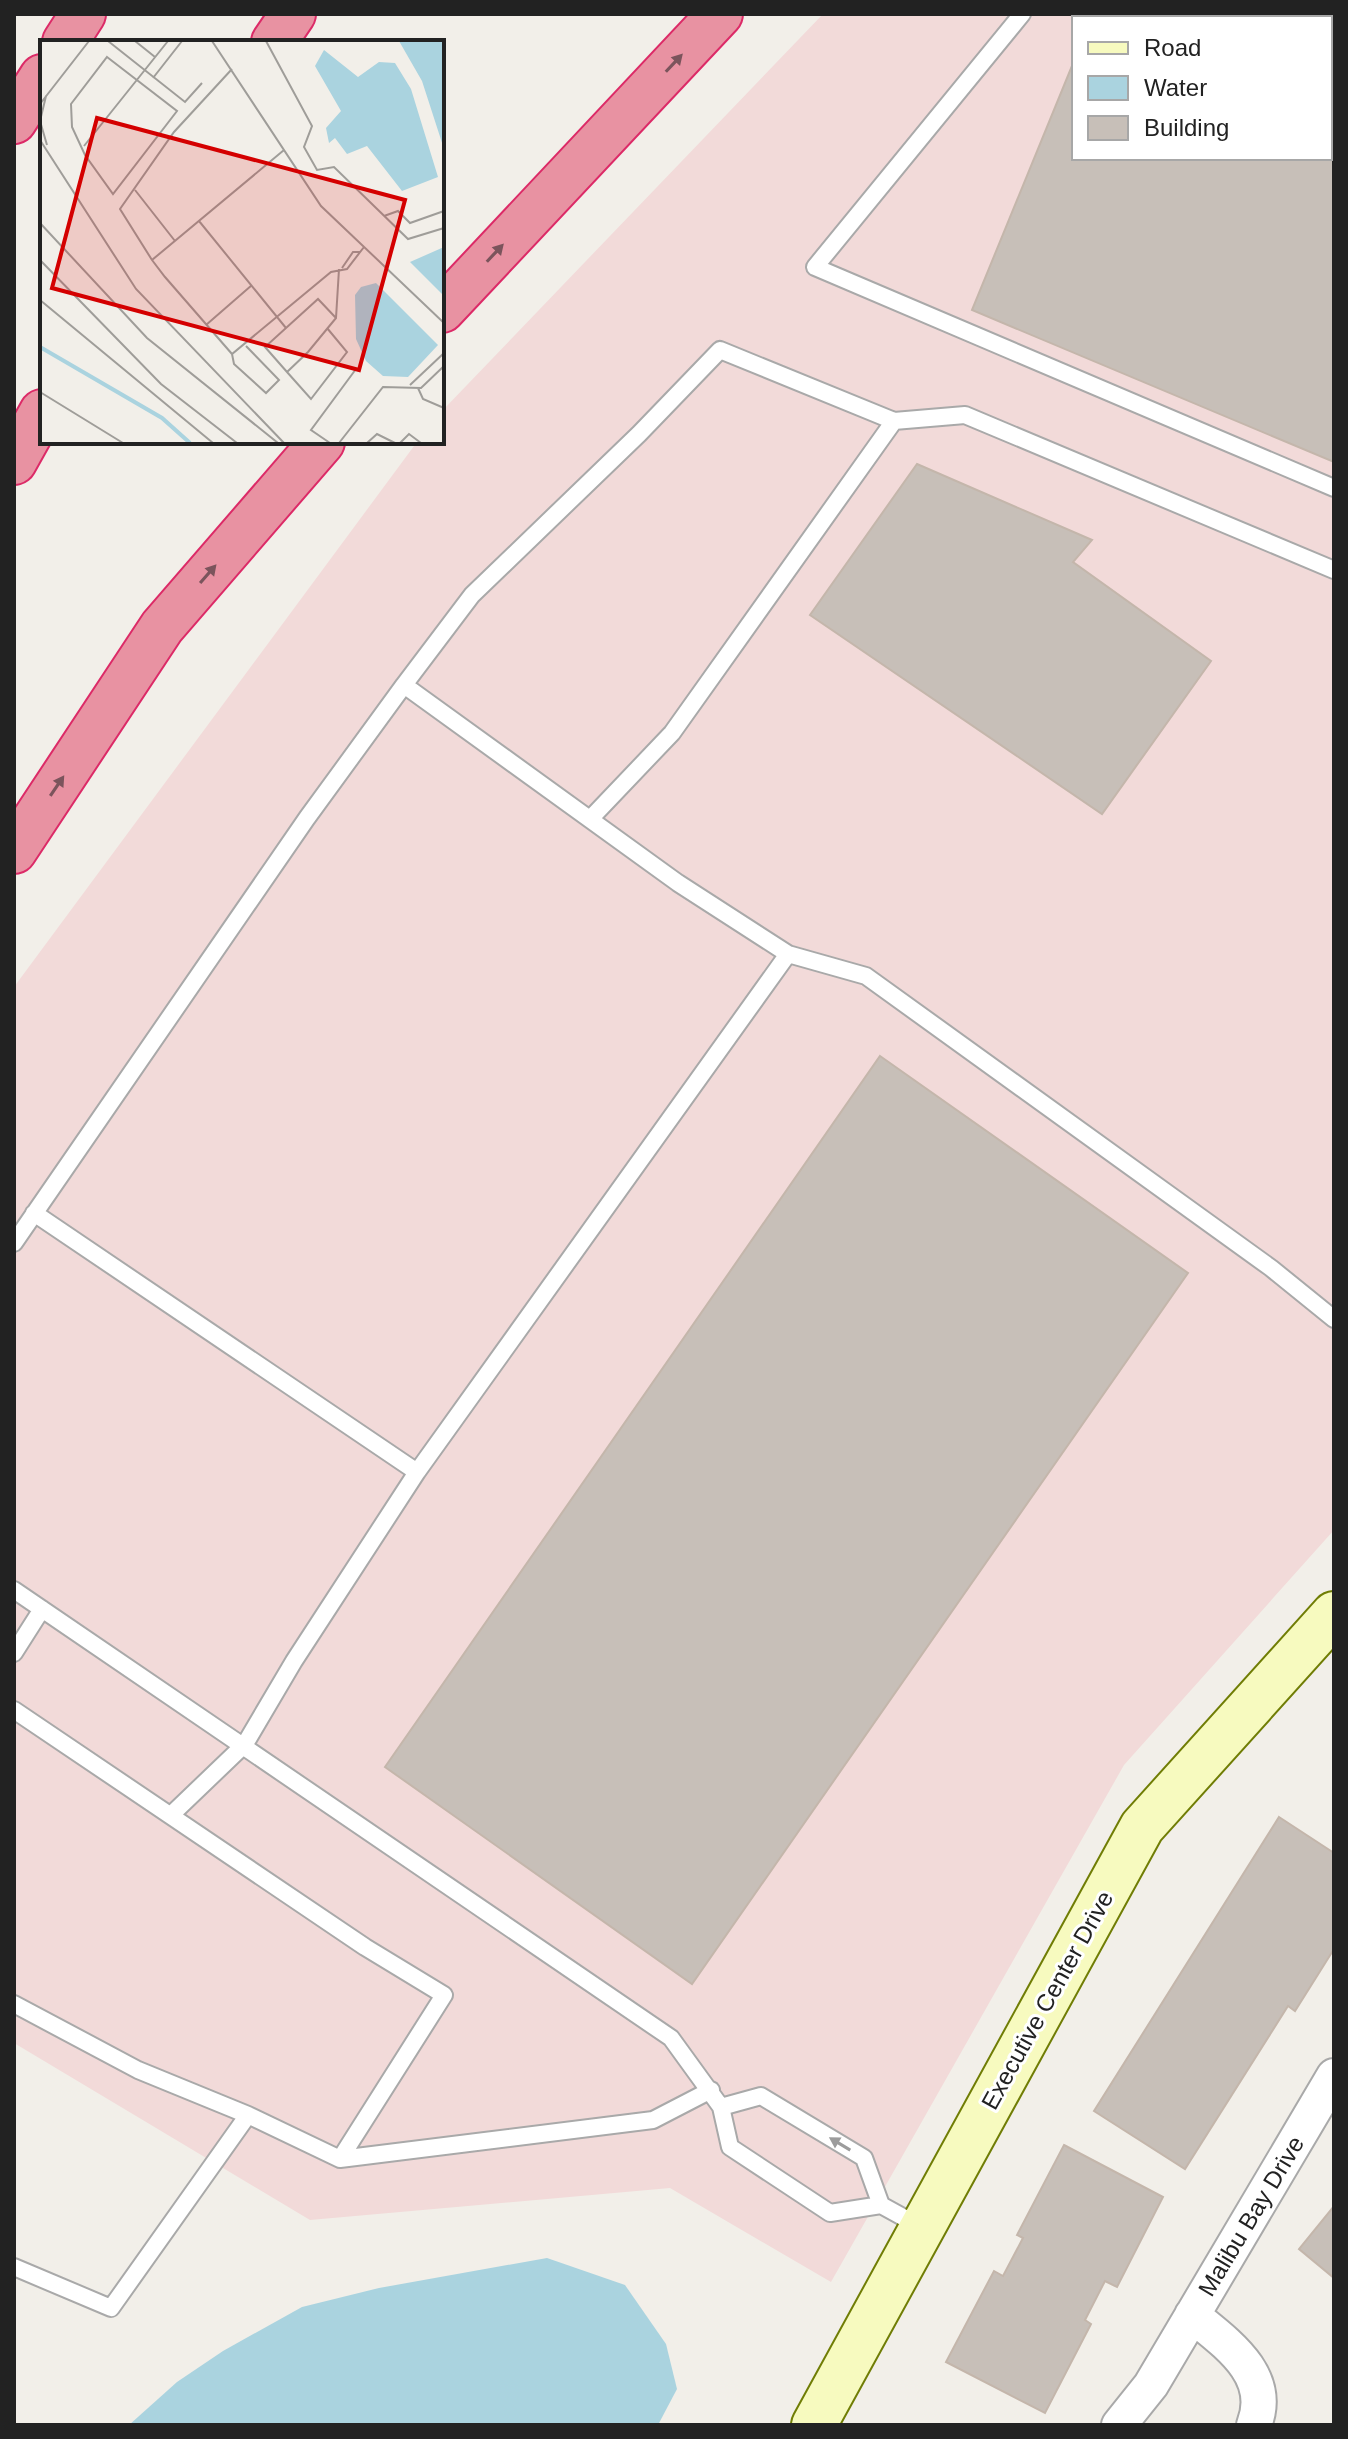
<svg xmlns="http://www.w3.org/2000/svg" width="1348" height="2439" font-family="Arial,sans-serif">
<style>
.commercial{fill:#f2dad9;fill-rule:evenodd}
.water{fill:#aad3df}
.building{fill:#c7bfb8;stroke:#c4b6ab;stroke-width:2}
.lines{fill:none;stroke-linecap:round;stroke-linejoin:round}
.lane-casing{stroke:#a9a9a9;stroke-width:20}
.street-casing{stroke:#a9a9a9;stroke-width:38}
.secondary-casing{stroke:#707d05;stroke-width:48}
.highway-casing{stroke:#dc2a67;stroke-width:48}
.lane{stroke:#fff;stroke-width:16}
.street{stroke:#fff;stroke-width:34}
.secondary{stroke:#f7fabf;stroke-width:44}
.highway{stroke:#e892a2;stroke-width:44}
.oneway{fill:#7b545c}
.oneway2{fill:#9c9c9c}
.labels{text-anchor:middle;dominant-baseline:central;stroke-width:6;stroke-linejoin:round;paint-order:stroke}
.street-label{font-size:24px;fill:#222;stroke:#fff}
.inset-river{fill:none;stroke:#aad3df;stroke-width:4}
.inset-road{fill:none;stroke:#9f9d99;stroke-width:2}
.view{fill:#d40000;fill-opacity:0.15;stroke:#d40000;stroke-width:4}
.inset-edge{fill:none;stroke:#222;stroke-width:4}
</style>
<rect width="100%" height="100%" fill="#f2efe9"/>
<path class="commercial" d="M823,14H1334V1530L1124,1765L831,2282L670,2188L310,2220L14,2043V987L417,442H442V411ZM1074,18H1330V158H1074Z"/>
<path class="water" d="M547,2258L625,2285L666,2344L677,2389L658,2425H129L177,2382L223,2351L302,2307L379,2288Z"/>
<path class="building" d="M1074,61V158H1330V105L1334,107V462L972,310Z
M917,464L1092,540L1073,562L1211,661L1102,814L810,615Z
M880,1056L1188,1273L692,1984L385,1767Z
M1279,1817L1334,1853V1949L1295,2011L1288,2006L1185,2169L1094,2111Z
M1064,2145L1163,2197L1117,2287L1105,2281L1085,2320L1091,2324L1045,2413L946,2362L994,2271L1003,2276L1023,2238L1017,2235Z
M1334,2206V2278L1299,2249Z"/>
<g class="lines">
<g class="lane-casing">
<path id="lane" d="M1022,14L815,267L1334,488
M1244,14L1254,18
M1330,51L1334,53
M404,685L472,595L639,434L720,350L894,421L965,415L1334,570
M591,818L672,733L894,421
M34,1213L417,1472
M14,1243L307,818L404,685L678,883L788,954L866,976L1271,1268L1334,1319
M14,1590L671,2038L721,2107L730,2147L830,2213L881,2205L921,2227
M14,1653L42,1609
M14,1710L365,1947L444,1995L340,2159
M172,1814L245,1744L294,1661L417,1472L788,954
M14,2004L138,2070L248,2115L340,2159L653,2120L711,2090
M721,2107L761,2096L864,2158L881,2205
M14,2267L111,2308L248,2115"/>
</g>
<g class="street-casing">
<path id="street" d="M1192,2315C1226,2343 1274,2375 1254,2425
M1119,2425L1151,2385L1334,2076"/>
</g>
<g class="secondary-casing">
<path id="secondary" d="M814,2425L1142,1827L1334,1614"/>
</g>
<g class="highway-casing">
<path id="highway" d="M65,42L83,14
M274,42L293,14
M14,121L42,77
M442,310L720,14
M14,462L42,412
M14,851L162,627L322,442"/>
</g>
<use href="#lane" class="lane"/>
<use href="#street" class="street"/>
<use href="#secondary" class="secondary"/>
<use href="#highway" class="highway"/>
</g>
<defs><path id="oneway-solid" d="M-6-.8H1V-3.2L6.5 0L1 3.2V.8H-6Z" transform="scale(2)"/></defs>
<g class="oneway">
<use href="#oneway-solid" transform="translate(674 63) rotate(-47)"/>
<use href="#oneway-solid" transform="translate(495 253) rotate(-47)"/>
<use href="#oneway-solid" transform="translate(208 574) rotate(-49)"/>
<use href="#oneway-solid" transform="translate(57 786) rotate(-56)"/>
</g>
<use class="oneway2" href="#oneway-solid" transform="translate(840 2144) rotate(-149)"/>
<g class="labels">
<g class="street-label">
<text transform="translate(1047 2000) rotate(-61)">Executive Center Drive</text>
<text transform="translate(1251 2216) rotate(-59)">Malibu Bay Drive</text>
</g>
</g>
<g transform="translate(40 40)">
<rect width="404" height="404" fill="#f2efe9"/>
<path d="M359,1H404V109L382,41ZM284,10L318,37L339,22L355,23L371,49L398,137L362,151L327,106L307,114L295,98L289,103L286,88L301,71L275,26ZM404,207V256L370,222ZM336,243L398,305L368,337L343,336L326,321L316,299L315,255L321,247Z" fill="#aad3df"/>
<path class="inset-river" d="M0,307L122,378L150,403"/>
<path class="inset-road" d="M68,1L145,62L162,43M95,1L115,17M172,1L281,166L404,283M226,1L272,86L264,107L277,130L294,127L368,199L404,188M67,17L137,71L73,154L45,115L32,87L31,64ZM113,38L142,1M6,56L0,81L7,105M0,64L49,1M0,100L96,249L244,403M44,106L128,1M244,110L112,220L125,237L192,314L291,232L307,229L324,207M95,150L135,201M344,176L358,171L370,183L404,171M159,181L246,288M0,183L107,298L238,403M0,220L121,344L197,403M112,220L80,169L134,92L192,29M302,228L313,212H320M0,260L173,403M296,278L278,259L225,307L247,332L268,312L296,278L299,229M166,285L212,245M192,314L194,324L226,353L239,340L206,306M247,332L271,359L307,312L287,288M370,345L404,313M378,348L383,359L404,368M0,352L83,403M290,403L271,390L316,329M299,403L343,347L381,348L404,326M327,403L337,394L355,403M360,403L369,394L381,403"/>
<path class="view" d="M57,78L365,160L319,330L12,248Z"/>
<rect width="404" height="404" class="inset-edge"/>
</g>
<rect width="1348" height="2439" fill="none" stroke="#222222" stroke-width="32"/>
<rect x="1072" y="16" width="260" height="144" fill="#ffffff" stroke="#a7a7a7" stroke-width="2"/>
<rect x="1088" y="42" width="40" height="12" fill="#f7fabf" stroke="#a7a7a7" stroke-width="2"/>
<text x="1144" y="56" font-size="24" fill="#222222">Road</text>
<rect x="1088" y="76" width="40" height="24" fill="#aad3df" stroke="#a7a7a7" stroke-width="2"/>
<text x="1144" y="96" font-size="24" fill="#222222">Water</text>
<rect x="1088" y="116" width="40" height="24" fill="#c7bfb8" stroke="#a7a7a7" stroke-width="2"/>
<text x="1144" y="136" font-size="24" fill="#222222">Building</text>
</svg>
